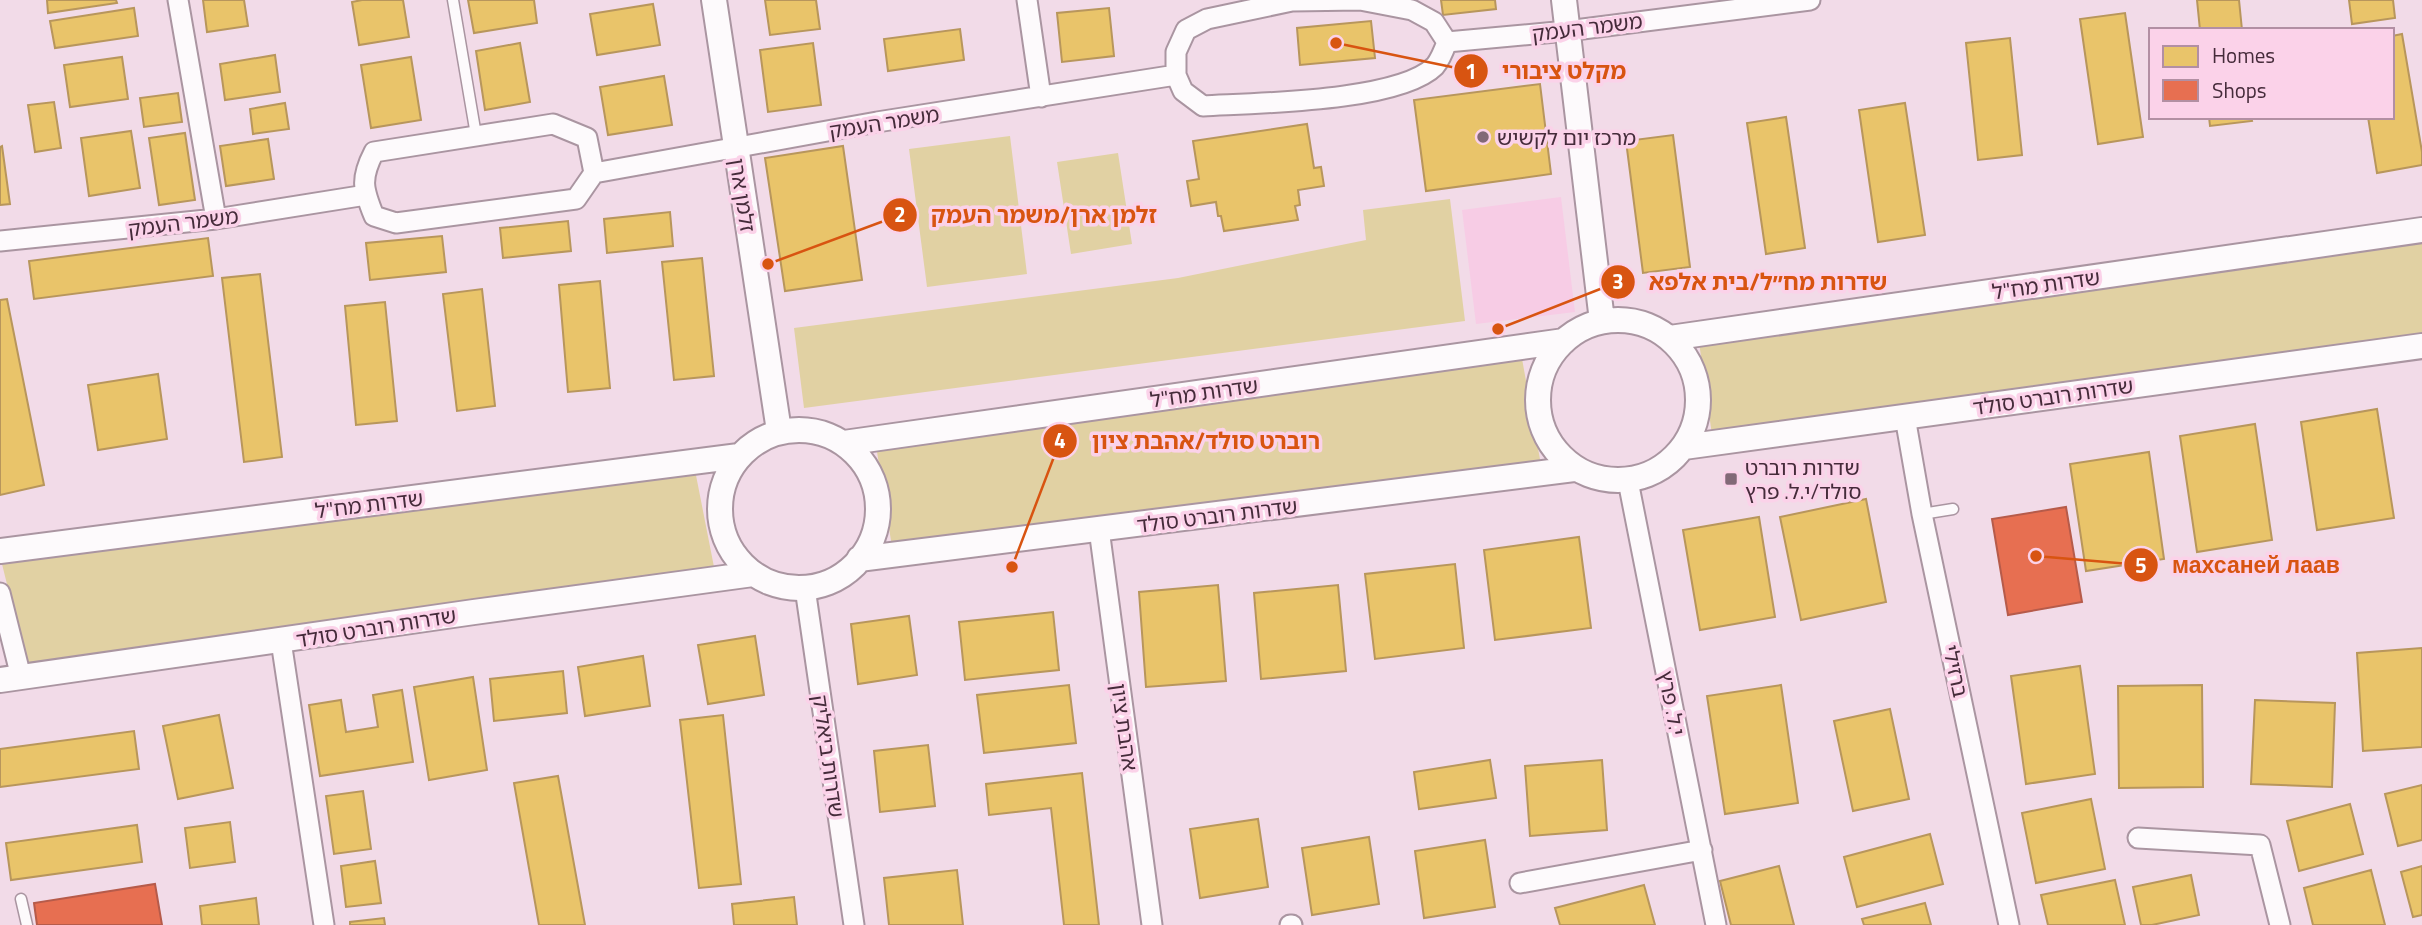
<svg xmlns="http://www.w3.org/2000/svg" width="2422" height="925" font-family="'Titillium Web','Noto Sans Hebrew',sans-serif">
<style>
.built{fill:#f7cce5}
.green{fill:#e1d1a3}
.homes{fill:#e9c46a;stroke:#b8965c;stroke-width:2}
.shops{fill:#e76f51;stroke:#b65b4a;stroke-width:2}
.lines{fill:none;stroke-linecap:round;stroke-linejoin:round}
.service-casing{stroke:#aa95a1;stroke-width:13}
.minor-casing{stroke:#aa95a1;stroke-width:23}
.tertiary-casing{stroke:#aa95a1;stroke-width:28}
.service{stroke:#fdfafc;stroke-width:10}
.minor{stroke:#fdfafc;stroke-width:19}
.tertiary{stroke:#fdfafc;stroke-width:24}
.poi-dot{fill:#826977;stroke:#fbd2e9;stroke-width:2.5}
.labels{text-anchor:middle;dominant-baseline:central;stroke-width:7;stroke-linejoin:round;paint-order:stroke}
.street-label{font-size:21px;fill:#452b3a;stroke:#fbd2e9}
.poi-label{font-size:21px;fill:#452b3a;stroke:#fbd2e9;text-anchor:start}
.leader{fill:none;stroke:#d85411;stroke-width:2.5}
.callout-dot{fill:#d85411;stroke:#fbd2e9;stroke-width:2.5}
.mark-label{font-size:21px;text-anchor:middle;font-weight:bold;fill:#fff}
.callout-label{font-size:23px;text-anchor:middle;font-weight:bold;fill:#d85411;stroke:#fbd2e9;stroke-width:7;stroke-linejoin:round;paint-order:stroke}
</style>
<rect width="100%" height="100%" fill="#f2dbe8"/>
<path class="built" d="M1561,197L1575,312L1476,324L1462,210Z"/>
<path class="green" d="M1010,136L1027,274L927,287L909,149Z
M1118,153L1132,244L1071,254L1057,162Z
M1450,199L1465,321L804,408L794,328L1178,278L1366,240L1363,210Z
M2422,236V337L1712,435L1699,342Z
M1521,353L1541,465L892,547L875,439Z
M693,460L715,572L27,665L1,560Z"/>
<path class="homes" d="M47,0H116L117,3L48,13Z
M203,0H244L248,26L207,32Z
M362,0H403L409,37L359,45L352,2Z
M468,0H534L537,23L474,33Z
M765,0H816L820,29L770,35Z
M1441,0H1495L1496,9L1443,15Z
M2197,0H2239L2242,30H2200Z
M2349,0H2393L2395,18L2352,24Z
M653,4L660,45L597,55L590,14Z
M134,8L138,36L55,48L50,21Z
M1109,8L1114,56L1062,62L1057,13Z
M2125,13L2143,137L2098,144L2080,19Z
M1371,21L1375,58L1300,65L1297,28Z
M960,29L964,60L888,71L884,39Z
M2402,34L2422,152V165L2377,173L2368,117H2392V36Z
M2010,38L2022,155L1978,160L1966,43Z
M520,43L530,102L485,110L476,51Z
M813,43L821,105L768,112L760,50Z
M275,55L280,92L225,100L220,64Z
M122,57L128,99L70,107L64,65Z
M411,57L421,120L371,128L361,65Z
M664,76L672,125L608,135L600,87Z
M1540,84L1551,174L1426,191L1414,100Z
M178,93L182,122L144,127L140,98Z
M54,102L61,148L35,152L28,105Z
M285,103L289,129L253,134L250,109Z
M1905,103L1925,235L1878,242L1859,110Z
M1786,117L1805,248L1766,254L1747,123Z
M2209,117H2251L2252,121L2210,126Z
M1307,124L1314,168L1321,167L1324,186L1298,190L1300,205L1295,206L1298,220L1224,231L1221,216H1218L1216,202L1191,206L1187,181L1199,179L1193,141Z
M131,131L140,188L89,196L81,138Z
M185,133L195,200L159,205L149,138Z
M1673,135L1690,267L1643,273L1626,141Z
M268,139L274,179L226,186L220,146Z
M2,146L10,204L0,205V147Z
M843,146L862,280L785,291L765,158Z
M670,212L673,246L607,253L604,219Z
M568,221L571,251L503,258L500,228Z
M442,236L446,272L370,280L366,243Z
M208,238L213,276L34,299L29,261Z
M702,258L714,376L674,380L662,262Z
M260,274L282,457L244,462L222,278Z
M600,281L610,388L568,392L559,285Z
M482,289L495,406L457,411L443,294Z
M7,299L44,485L0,495V300Z
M385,302L397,421L356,425L345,306Z
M158,374L167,439L98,450L88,385Z
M2377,409L2394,518L2317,530L2301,422Z
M2255,424L2272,540L2197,552L2180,436Z
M2149,452L2164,559L2086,571L2070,464Z
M1866,499L1886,602L1801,620L1780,517Z
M1759,517L1775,617L1700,630L1683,530Z
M1579,537L1591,628L1495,640L1484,550Z
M1455,564L1464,648L1375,659L1365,574Z
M1218,585L1226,681L1146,687L1139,592Z
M1338,585L1346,671L1261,679L1254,593Z
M1053,612L1059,670L965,680L959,622Z
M909,616L917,675L858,684L851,624Z
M755,636L764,695L708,704L698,645Z
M2422,648V747L2363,751L2357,653Z
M643,656L650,706L585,716L578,667Z
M2080,666L2095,774L2026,784L2011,676Z
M563,671L567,713L494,721L490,679Z
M473,677L487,770L429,780L414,687Z
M1069,685L1076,743L984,753L977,695Z
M1781,685L1798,803L1725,814L1707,696Z
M2202,685L2203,787L2119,788L2118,686Z
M402,690L413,762L320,776L309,705L341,700L346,732L378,727L373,695Z
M2255,700L2335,703L2332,787L2251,784Z
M1890,709L1909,799L1853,811L1834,721Z
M219,715L233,788L178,799L163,726Z
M723,715L741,884L699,888L680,720Z
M134,731L139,769L0,787V749Z
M928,745L935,806L880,812L874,751Z
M1490,760L1496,798L1419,809L1414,772Z
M1602,760L1607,830L1530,836L1525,766Z
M1082,773L1099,925H1064L1051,808L989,815L986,784Z
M558,776L585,925H539L514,783Z
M2422,785V840L2398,846L2385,794Z
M363,791L371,849L334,854L326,796Z
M2091,799L2105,869L2036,883L2022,813Z
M2350,804L2363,854L2299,871L2287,821Z
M1258,819L1268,887L1200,898L1190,829Z
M230,822L235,862L190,868L185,828Z
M137,825L142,862L11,880L6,843Z
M1930,834L1943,884L1857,907L1844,857Z
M1369,837L1379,904L1312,915L1302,848Z
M1485,840L1495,907L1424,918L1415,851Z
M375,861L381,903L346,907L341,866Z
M1779,866L1794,925H1731L1720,881Z
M2422,866V915L2413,917L2401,872Z
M957,870L963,925H889L884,878Z
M2371,870L2385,925H2313L2304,888Z
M2191,875L2199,915L2152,925H2141L2133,887Z
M2115,880L2125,925H2048L2041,895Z
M1644,885L1655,925H1560L1555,908Z
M794,897L797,925H734L732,904Z
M256,898L259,925H202L200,906Z
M1925,903L1931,925H1864L1862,919Z
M384,918L385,925H350V922Z"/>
<path class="shops" d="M2066,507L2082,602L2008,615L1992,519Z
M155,884L162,925H37L34,903Z"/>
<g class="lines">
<g class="service-casing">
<path id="service" d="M453,0L476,135
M1922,514L1953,509
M21,899L27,925"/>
</g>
<g class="minor-casing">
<path id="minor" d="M178,0L216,219
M1027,0L1041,97
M1360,0L1412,10L1434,22L1447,42C1444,50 1440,60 1435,66C1399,102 1255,103 1203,106L1183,91L1176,75V52L1186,30L1207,19L1292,1Z
M1447,42L1567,31L1810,0
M553,124L587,138L594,173L576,199L396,223L374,216C363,189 360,179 374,152Z
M594,173L877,122L1176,75
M0,241L216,219L366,195
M1905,417L1922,514L2009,925
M1628,481L1716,925
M1099,529L1152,925
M805,588L854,925
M0,593L21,677
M281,641L324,925
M2138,838L2260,845L2280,925
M1520,883L1702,850
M1290,925H1292"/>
</g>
<g class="tertiary-casing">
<path id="tertiary" d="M714,0L779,431
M1564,0L1602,321
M1538 400a80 80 0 1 1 160 0a80 80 0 1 1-160 0Z
M1670,338L2422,230
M720 509a79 79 0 1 1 158 0a79 79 0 1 1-158 0Z
M844,443L1564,341
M1684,447L2422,346
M0,551L739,456
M859,559L1574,469
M0,680L474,612L753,574"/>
</g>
<use href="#service" class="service"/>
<use href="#minor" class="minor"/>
<use href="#tertiary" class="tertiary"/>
</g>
<g class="poi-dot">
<circle cx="1483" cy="137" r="7"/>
<rect x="1724" y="472" width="14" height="14" rx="3.5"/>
</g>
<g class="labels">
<g class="street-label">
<text transform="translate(1587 27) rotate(-7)">משמר העמק</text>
<text transform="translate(884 122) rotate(-9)">משמר העמק</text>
<text transform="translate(743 195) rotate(81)">זלמן ארן</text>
<text transform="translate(183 222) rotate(-7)">משמר העמק</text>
<text transform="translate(2046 284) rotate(-8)">שדרות מח"ל</text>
<text transform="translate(1204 392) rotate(-8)">שדרות מח"ל</text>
<text transform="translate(2053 396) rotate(-8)">שדרות רוברט סולד</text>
<text transform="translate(369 504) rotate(-7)">שדרות מח"ל</text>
<text transform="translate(1217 515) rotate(-7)">שדרות רוברט סולד</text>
<text transform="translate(376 627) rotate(-9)">שדרות רוברט סולד</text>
<text transform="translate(1956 671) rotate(78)">ברזילי</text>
<text transform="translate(1672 703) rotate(79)">י.ל. פרץ</text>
<text transform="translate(1125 727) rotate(82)">אהבת ציון</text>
<text transform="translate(829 756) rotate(82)">שדרות ביאליק</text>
</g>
<g class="poi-label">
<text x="1497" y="137">מרכז יום לקשיש</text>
<text x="1745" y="467">שדרות רוברט<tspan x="1745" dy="24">סולד/י.ל. פרץ</tspan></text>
</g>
</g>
<path class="leader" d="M1336 43L1471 71M768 264L900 215M1498 329L1618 282M1012 567L1060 441M2036 556L2141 565"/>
<g class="callout-dot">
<circle cx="1336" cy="43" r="7"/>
<circle cx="768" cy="264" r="7"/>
<circle cx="1498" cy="329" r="7"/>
<circle cx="1012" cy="567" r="7"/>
<circle cx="2036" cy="556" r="7"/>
<circle cx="1471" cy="71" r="18"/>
<circle cx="900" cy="215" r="18"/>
<circle cx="1618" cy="282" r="18"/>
<circle cx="1060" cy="441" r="18"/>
<circle cx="2141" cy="565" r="18"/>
</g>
<g class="mark-label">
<text x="1471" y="79">1</text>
<text x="900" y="222">2</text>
<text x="1618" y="289">3</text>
<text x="1060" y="448">4</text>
<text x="2141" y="573">5</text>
</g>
<g class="callout-label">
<text x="1564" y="79">מקלט ציבורי</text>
<text x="1044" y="223">זלמן ארן/משמר העמק</text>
<text x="1768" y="290">שדרות מח״ל/בית אלפא</text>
<text x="1206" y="449">רוברט סולד/אהבת ציון</text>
<text x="2256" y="573">махсаней лаав</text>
</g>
<rect x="2149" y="28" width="245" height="91" fill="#fbd2e9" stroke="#b28fa3" stroke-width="2"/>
<rect x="2163" y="46" width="35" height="21" fill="#e9c46a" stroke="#b28fa3" stroke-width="2"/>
<text x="2212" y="63" font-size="21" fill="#452b3a">Homes</text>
<rect x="2163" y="80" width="35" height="21" fill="#e76f51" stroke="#b28fa3" stroke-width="2"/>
<text x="2212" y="98" font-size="21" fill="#452b3a">Shops</text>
</svg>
